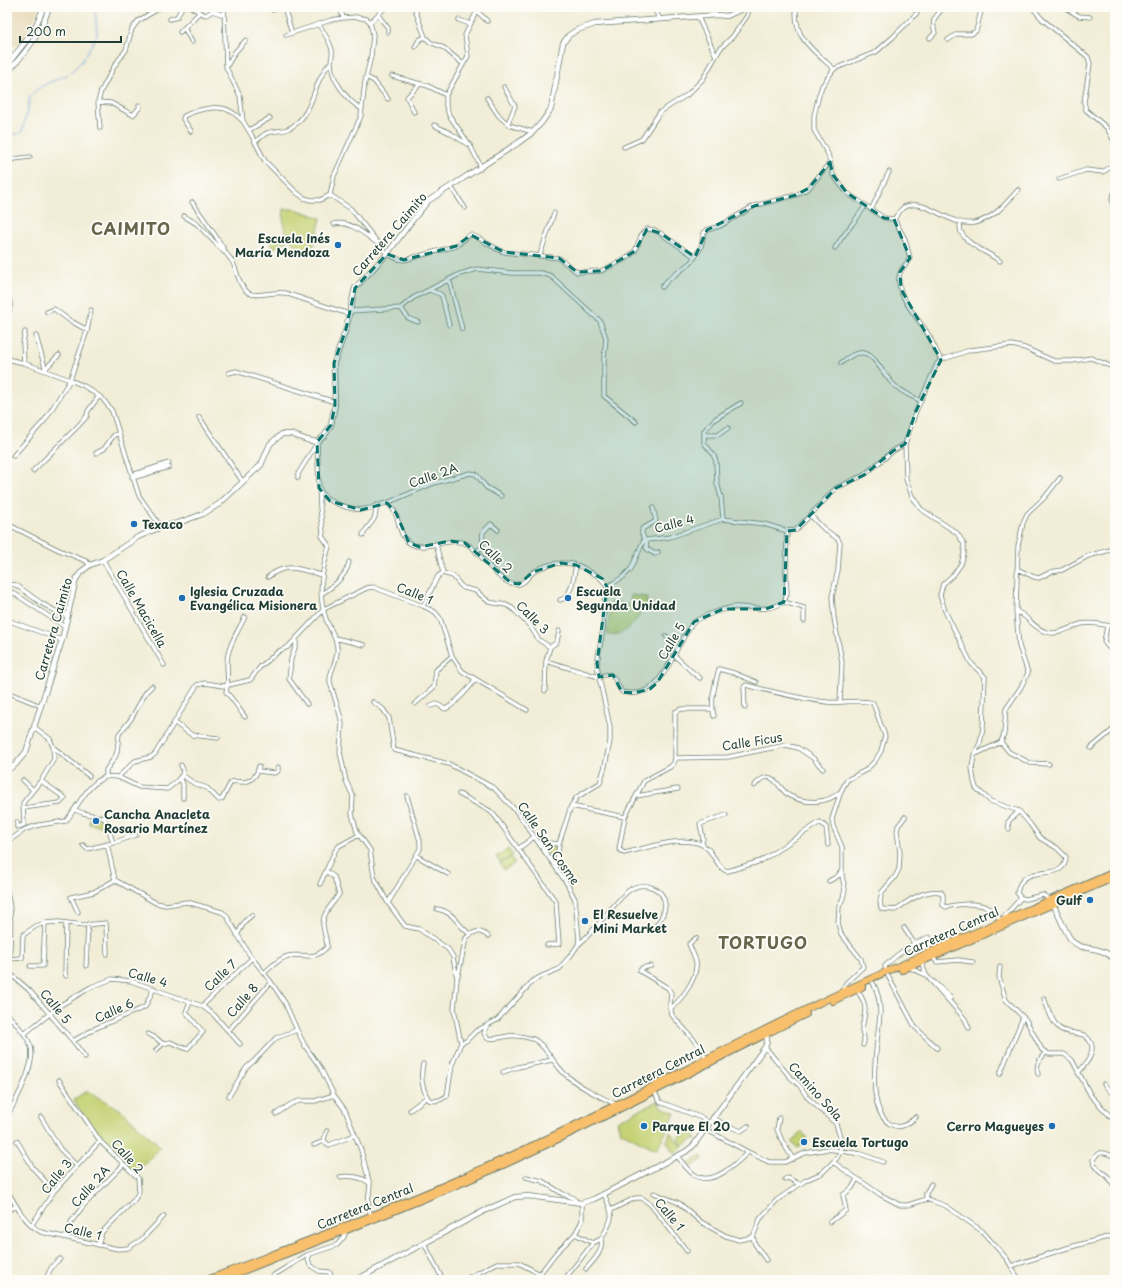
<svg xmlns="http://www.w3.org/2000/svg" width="1122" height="1287" font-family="'Playpen Sans',sans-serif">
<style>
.built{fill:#e8daba}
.green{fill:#c4d274;stroke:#728854}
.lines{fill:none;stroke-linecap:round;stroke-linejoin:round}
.stream{stroke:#72a6df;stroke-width:1}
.minor-casing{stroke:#687b6d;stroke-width:5}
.tertiary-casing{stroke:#687b6d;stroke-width:6}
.trunk-casing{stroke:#687b6d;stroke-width:8}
.minor{stroke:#fff;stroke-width:3.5}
.tertiary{stroke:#fff;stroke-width:4.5}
.trunk{stroke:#f8bf6c;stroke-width:6}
.marked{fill:#0f766e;fill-opacity:0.2;stroke:#0f766e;stroke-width:3;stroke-dasharray:8 5;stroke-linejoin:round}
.poi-dot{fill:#1f6fb2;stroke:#fdfcf7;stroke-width:1.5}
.labels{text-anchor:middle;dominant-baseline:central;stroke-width:3.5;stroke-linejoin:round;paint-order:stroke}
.street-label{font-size:12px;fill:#1f3d34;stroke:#fdfcf7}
.poi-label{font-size:12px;font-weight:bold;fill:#1f3d34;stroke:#fdfcf7;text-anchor:start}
.district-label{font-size:16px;font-weight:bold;letter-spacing:1px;fill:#64654a;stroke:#fdfcf7}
</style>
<rect width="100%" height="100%" fill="#fdfcf7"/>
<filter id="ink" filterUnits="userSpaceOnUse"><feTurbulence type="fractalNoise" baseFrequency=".025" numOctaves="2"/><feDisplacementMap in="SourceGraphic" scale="8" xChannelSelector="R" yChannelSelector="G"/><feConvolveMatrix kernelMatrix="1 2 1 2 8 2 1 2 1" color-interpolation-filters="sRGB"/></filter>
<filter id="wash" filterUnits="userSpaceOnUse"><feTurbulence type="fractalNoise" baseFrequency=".012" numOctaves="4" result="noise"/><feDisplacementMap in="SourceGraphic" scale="16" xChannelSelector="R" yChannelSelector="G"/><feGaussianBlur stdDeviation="0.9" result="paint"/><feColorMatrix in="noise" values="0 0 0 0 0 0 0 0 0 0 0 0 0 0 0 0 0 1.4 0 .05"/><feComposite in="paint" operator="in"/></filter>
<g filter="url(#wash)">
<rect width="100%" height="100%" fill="#f1edd7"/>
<path class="built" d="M7,7H38L35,18L23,42L7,48Z"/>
<path class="green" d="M284,209H295L321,218L315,243L310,253C288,244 281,232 284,209Z
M282,233L287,241L274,248L269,240Z
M631,595L647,597L646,607L633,605L643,608C637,623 624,637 607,635L611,602L613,601L630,605Z
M90,816L103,819L101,826L89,824Z
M541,846L555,847L553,861Z
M508,849L513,856L500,863L496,857Z
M511,857L515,863L504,870L500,864Z
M87,1091L121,1110L161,1147L135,1174L97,1135L74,1101V1099Z
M657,1101L662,1107L675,1113L658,1148L655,1149L620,1131L617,1121Z
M691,1130L696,1138L683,1146L678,1138Z
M670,1132L683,1147L674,1154L667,1142Z
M801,1132L807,1137L798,1148L792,1143Z
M701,1155L703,1159L692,1167L689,1163Z"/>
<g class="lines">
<path class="stream" d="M7,138L22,132L28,108L30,97L36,90L44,85L69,74L82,61L97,35L95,7"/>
</g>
</g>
<g filter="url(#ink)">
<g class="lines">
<g class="minor-casing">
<path id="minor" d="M191,7L205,15L208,14L212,11L224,15
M224,7L226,67L240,96L243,121L252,136L265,161L296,192L304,198L311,200H320L330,195L351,209L387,254L398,259L404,260L456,246L468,236L471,235C483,239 492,248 504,252L559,258L577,272L601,271L627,258L635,251L642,234L647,229L654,230L660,233L695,257
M284,7L292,33
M340,7L343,18
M414,7L425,37L430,42L444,48L463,64
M472,7L477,11L465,35L468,56L446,95V106L449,115L471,147L480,165V169
M653,7L660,19
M796,7C796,16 796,26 801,35C808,48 823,59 834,69
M1032,7L1042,19L1088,57L1090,64L1084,102L1086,110L1107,128L1115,143
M1064,7L1079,16L1090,17
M273,10L280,7
M477,11L487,21
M378,15L388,28V32
M698,17L716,56
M170,19L177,17L182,7
M459,20L470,24
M370,22L386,7
M319,25C324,33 330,41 332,50C333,55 331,58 331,63C331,79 348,102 362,109
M184,28L192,42
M180,32L200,12
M286,35L331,20L343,18L356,17L367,19L370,22L373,35L371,56L365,82L361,116L334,176L330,195
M930,38L935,33C931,18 935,18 944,7
M948,40L957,34H971L976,31L982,7
M415,47L419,40L425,37
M227,66L235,52L246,40
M834,69L822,86L819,95L814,116V130L828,154L833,175L847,193L884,218L894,219L905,239L910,258C908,263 902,267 900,273C893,293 919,319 928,334C933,343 936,351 941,360
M834,69L876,52L892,38L917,13
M392,76L428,86L446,95
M366,77L374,81L388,99
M504,87L515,106L508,123
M487,98L499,116L509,125L533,132
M98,102L111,103L133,115L140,107L139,105
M414,112L407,97L420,84
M434,125L450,133L467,144
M100,128L98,102L101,91L115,65L126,50L132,29L138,21L161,7
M249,130L270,118
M191,131L183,119L184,116C196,110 217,104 230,111C235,113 239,118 243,121
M255,142C259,139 262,136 265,134C276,128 284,135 297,123C315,107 313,81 331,62
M624,147L642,139L660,112L687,95L703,79L720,49L733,36L747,16L749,10L747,7
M7,160L30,157
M1059,179L1086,170L1103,172L1115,164
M451,187L465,208
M1115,191L1112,199L1115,215
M192,202C204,219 216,235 226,253C228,257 232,259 233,263C238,273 239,289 251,294C260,297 273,291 285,293L349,314
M871,210L889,172
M184,216L197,224L224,252
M894,219C897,215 900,210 904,207C924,196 949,227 974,223C993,219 1005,205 1018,190
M960,222C960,225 960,229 961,232C968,246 988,252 1000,261
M334,224C350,220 364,234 377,243
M835,248C844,233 856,221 865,206
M540,255L554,213
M449,279L462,329
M662,287L668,280L690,263L695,257L701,247L704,233L707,230L720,226L754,206L796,195L809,188L830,162
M429,290L440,294L442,296L449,325
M7,292C10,301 12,308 7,317
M401,308L408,318L418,322
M350,311L401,308L413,298L460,274L477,269L512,273H541L551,276L600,321L606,338L604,359V396L636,422
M47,312L54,309L69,320L87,330
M36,336L46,371
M7,359L24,363L70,380L84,386L102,398L112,411L139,496L161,527
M941,360L937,364L916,411L905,444L906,479L912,496L921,509L957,533L964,544V554L961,564L954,574L943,584L940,595L945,611L971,663L985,677L983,728L980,743L974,755L972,768L974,781L976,788L990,801L1019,811L1030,824L1040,838L1057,848L1066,857C1065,881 1034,866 1022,881C1019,884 1018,889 1017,893L1021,898
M941,360L970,350L1012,345L1025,348L1054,361H1072L1091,358L1115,368
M24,363L23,343L25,332
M841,363C870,338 875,364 892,383C899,391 911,396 921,401
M46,370L47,367L59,355
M229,373L236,371L335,402
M199,417L243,482
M704,435H718L728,428
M317,442L320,508L323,532L322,536L329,546C322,571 317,593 326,619C329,628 336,636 337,647C339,660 329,670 330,682L340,715L342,724L340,752L346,781L353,796L352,814L357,832L370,850L374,877L388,903L405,926L419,929L448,949L453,957L457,979L454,1009L461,1043
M96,453L104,449L114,435L119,433
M13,456L45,420L70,380L87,331L91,310
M33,471L78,426L87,416L88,411L99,396
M132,477L135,474L169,463
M132,477H136L169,467
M298,478V474L317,443
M320,490C325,503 354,511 366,509C373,508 380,504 387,503C401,512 396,532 408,542C422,554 450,535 467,544C483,552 498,587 519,584C526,583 529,574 535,571C547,564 562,561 576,565C581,566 585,569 590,572C599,576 602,578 607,587
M387,503L434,483L470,473L476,474L486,487L501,496
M810,515L824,529L838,539L840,543L838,570L832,597L834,618L842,662L840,702
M723,519L721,497L717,483L716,461L713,454L704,443V431L715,419L741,403
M7,524L59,550L86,561L90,565
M363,535C369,521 377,524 376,505
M647,540L646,547L648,550L655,554L658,552
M645,541L642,534V529L656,521L653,508
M436,544L443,573
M476,552L482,547L483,532L491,524L498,530
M103,560L164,665
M1017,569L1034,577L1039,578L1051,572L1062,570L1088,556L1110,550
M268,577C286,562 300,569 321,575
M7,584L16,585L41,603L61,614L68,616
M7,594L12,592L65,627
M321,594C333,587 346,577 349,562
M560,600C572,598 574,575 576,565
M784,602L804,608V621
M423,606L438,576L443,573L453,576L461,586L464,588L476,591L489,602L506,605L512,608L530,626L539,640L550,647L546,661L545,691
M1016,611C1027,615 1033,628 1046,632C1058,636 1070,627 1081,624C1092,621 1104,626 1115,626
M7,620L62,640
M1107,626L1104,642L1109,648L1115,651
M666,636L672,644L677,648
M296,638V645L291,659L289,679L307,704
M335,638L364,645
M550,647L557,642L559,631
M674,655L691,671L700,678
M546,661L599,677C616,669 614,682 622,692C661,702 670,656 687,632C689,629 691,624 694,622C702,616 728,607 737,607C755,607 768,612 784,602L787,594L786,572L787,531
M7,692L41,706
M373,702L383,709L389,718L394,750L449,764L494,788L517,812L566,882L575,899L579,939L578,945L571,955L559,969L542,976L533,981L497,1020L476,1031L466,1041L461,1043
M415,704L434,687L436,670L452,656
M431,706L437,704L445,709C452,707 471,687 475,679
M745,708L744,687L746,685C773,692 800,699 827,702C842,704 859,698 873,703L885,736L881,751L875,761L866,770L847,780L841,791L832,819L833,826L842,847V876L845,889L843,898L839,907L838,923L841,934L861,959L863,967L846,983L842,991
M712,709H681L675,712V758L674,763L670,767L644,781L625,817L619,849L624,853C645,849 691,831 708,849C713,854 720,871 728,871L761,861L820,822L826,827L828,845
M714,716C710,701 715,684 719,669L734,673L756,682
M245,717C238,708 234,700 226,692C230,679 225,666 228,654C231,641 239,629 245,617
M175,723L192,735L218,738
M34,727L50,739L53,747L89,776
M1001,742L1009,752L1030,763L1049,764
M1091,748L1115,728
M974,755L1001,742L1004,734L1006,709L1021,687L1028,673L1019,646L1016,611L1018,546L1023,523L1027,514L1045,497L1060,478
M675,758L728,757L786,745L798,748L813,758L823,769
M181,765L183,770L182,775
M258,771L274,773L278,771V767
M106,777V770L115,757L117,752L119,734L131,719L146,692L152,686
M118,777L139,787L167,789L175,783L182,775L195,784L207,788L219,800L222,799L231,782C236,781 239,782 244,782C252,781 258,774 259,766
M180,777L183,784V798
M23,780L33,790
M754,786C773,764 777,789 790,796C806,804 827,804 840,792
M459,794L490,811L495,816L556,902L559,944L547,945
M636,796L678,789
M571,806L625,817
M23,808L60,803L65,798L41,781
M75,810L83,813L104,818L107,823L113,843
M905,817L898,826L897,831L900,853L899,869L895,877L882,892L880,901L881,908L882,909L895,910C908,901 924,889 941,892L943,895V905L946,907C964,903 992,900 1000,921L1021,898
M17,822V827L24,825L23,803L42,779L54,759L53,747
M1009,829L1008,822L1019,811
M7,842L26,829L39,825L66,821C77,808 88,782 106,777C109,776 115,777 118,777L135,761L151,757L155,754L197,685L205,683L224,686L250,680L260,667L279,651L288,647L324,609L367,588L373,587L423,606L435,612L440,618L452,656L462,671L527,710
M538,842L559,844
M107,844L115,880L156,903L166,905L187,902L222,912L226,915L249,954L271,982L285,1003L297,1030L305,1046L320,1067L334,1095L345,1110L361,1150L370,1185L368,1203L371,1217
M702,844L703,838L700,824L726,815
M83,845L87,849L113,843L136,835
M518,849L534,837
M417,856L448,874
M556,867L559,844L571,806L577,797L600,783L605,766L610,741V727L599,677L597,663L603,629L605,593L607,587L623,577L631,569L643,542L647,540L670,537L723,519L764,524L787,531L796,530L836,488L864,475L893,451L905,444
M829,881L838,876L842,870
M320,884L335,851L339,846L359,835
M1021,898L1026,899L1043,895L1051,900
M388,903L420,849V841L407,796
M437,909C455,912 456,924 470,934
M78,912L71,897L94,892L115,880
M66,923L65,973L66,976
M904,928L914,943
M237,935L245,921L252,915
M578,945C590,935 599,923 609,911C616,904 622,895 631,889C644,881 665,888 665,906C664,916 658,923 653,930
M932,957L937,962L958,960L973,962
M9,959L22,958L23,935L36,926L45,923L59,922L84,925L106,923L107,954
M921,961L926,975
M30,966H43L45,923
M86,966L88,924
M651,966L642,968L640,971L668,988L671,993L670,1005L672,1015L701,1048L706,1059
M1000,966L999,977L1006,1000L1026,1020L1042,1050L1049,1054H1064L1072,1060L1091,1096L1115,1121
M908,967L926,975L965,1019L969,1028
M7,971L29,990L73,1041L85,1057
M886,972L885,966C898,953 913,943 929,937
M264,973C271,967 278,959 288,956C303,952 312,963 327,947C327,940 324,933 323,925C322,913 333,904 339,894L334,877L326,871
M458,976L466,938C474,931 479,929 488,936
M888,976L915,1027L937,1048
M934,982L951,998
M873,983C878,992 880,1002 880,1012C879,1039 863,1107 890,1124C900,1130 908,1124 916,1117
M857,990C863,999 867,1006 864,1017C864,1021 862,1025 862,1030C863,1036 866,1039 863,1045
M1044,998C1048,1008 1051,1021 1059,1028C1065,1033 1073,1032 1080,1034C1084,1034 1087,1037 1090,1041C1097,1052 1085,1065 1078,1073
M202,1006L252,958
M670,1009C682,999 698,978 696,962C695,956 691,950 689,944L696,938
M7,1014C16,1023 27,1035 31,1047C36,1064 16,1101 7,1116
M487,1025L484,1033L487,1038C494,1040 502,1037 508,1036C516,1035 526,1037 533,1039C545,1044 555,1066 566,1075C581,1088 599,1096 617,1105
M228,1031L271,982
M24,1034L61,1005L91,987L112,979L131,981L202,1006L214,1015L240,1044
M148,1034L156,1038L163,1044L170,1042L187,1049L203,1032L186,1012L190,1002
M73,1041L96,1028L145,1007L154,988
M765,1047L790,1077L800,1086L807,1097L836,1124L842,1143L840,1152L837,1158L822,1173L806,1180L777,1200L760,1219L753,1237L755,1244L766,1260
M156,1050L163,1044
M423,1064C420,1077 422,1089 429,1100C437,1102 440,1100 447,1096L452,1065L461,1043
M503,1072L518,1067L552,1060
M1000,1074L1023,1017
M1038,1074C1035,1065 1040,1059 1046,1052
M59,1080L100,1141L138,1178L139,1191L135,1199L102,1232L98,1245
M1104,1084L1115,1097
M654,1091L660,1102L702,1118L709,1123
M229,1096L246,1068L255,1060L276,1038L297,1030
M410,1110L427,1097
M276,1114L291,1104L299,1101H315L334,1095
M41,1117L60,1149L76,1165
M713,1117L723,1124L741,1131L748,1126
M779,1118L777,1129L782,1141L793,1159
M705,1129L748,1152L769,1162H785L805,1153L828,1149L861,1154L883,1162
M327,1131C324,1137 322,1141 329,1145L355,1135
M17,1141L33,1168L54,1191
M314,1145L324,1141
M677,1156C682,1162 688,1171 694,1175C712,1187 736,1164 748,1152
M1115,1157C1107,1153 1098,1149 1093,1160L1094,1165L1108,1177L1115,1187
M833,1162L881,1195L900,1205H908L927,1199L946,1206L982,1231L1007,1259L1019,1280
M340,1177C348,1175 363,1177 369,1183
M526,1177L542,1181L563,1194L574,1198L576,1202
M785,1179L788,1178L799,1184
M7,1190C16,1206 25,1223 41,1232L118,1249L128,1248L142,1239L164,1216
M654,1193L679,1203L701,1222L726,1236L739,1240L753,1237
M929,1200L926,1197V1193L931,1184
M611,1210L635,1198H642L650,1204L687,1251
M7,1211L16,1206
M71,1222L84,1205L124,1164
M830,1222L846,1210L843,1195L852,1188L857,1179
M31,1226L54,1191L100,1141
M575,1234L593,1243
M424,1243L443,1280
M310,1254L308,1259L310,1265L319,1271L329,1272L330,1273L331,1280
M1011,1266L1067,1248L1115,1235
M586,1269C594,1260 604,1251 601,1239C613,1218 615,1217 604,1194
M46,1280C49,1271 52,1264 60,1259
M271,1280L274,1275L307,1255L337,1245L344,1237L346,1230
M464,1280L497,1263H519L540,1274
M535,1280L555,1254L575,1234L582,1221V1203
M564,1280L593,1243L601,1239"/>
</g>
<g class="tertiary-casing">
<path id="tertiary" d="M7,65L33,32L44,7
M7,73C24,54 42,33 49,7
M7,770L15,765L26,752L62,640L76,579L82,571L90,565L103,560L138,537L161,527L178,523L203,514L219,504L261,465L270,444L282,434H291L307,440L317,442L325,435L331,425L335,405L334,363L346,329L355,288L387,254L411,222L428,201L518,143L533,132L542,122L551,109L563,43L569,35L577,30L595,24L718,15L727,16L746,7
M7,893C12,916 10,935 9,959L7,963
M1053,904C1058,913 1066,934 1072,941C1082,952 1101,944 1115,960
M356,1280L484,1211L515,1197L528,1196L582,1203L594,1199L685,1152L693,1146L765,1047L767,1042L766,1031"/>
</g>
<g class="trunk-casing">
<path id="trunk" d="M902,970L1115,877
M833,1001L862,987
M207,1280C307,1241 407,1204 504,1159C616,1108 724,1048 836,995C928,951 1022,913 1115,872
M220,1280C315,1242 411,1206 505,1164C607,1118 706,1063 806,1014"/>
</g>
<use href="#minor" class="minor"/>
<use href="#tertiary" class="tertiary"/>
<use href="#trunk" class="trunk"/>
</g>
</g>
<path class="marked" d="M830,162L833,175L847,193L884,218L894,219L910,258L900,272L901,289L941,360L916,411L905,444L893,451L864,475L836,488L796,530L787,531L784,602L766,609H723L694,622L657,683L650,689L634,693L622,692L613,675L599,677L597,663L607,587L603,579L576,565L561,563L533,572L519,584L511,583L465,543L450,541L420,547L409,543L396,513L387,503L361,510L330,501L319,488L317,442L331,425L335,405L334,363L346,329L355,288L387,254L404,260L456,246L471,235L504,252L559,258L577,272L601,271L635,251L647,229L660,233L695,257L707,230L754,206L796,195L809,188Z"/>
<g class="poi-dot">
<circle cx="338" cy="245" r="4"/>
<circle cx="134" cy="524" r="4"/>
<circle cx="182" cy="598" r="4"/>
<circle cx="568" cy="598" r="4"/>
<circle cx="96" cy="821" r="4"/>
<circle cx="1090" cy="900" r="4"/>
<circle cx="585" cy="921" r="4"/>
<circle cx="644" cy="1126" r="4"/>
<circle cx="1052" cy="1126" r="4"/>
<circle cx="804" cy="1142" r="4"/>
</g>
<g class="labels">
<g class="street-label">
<text transform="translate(389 234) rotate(-49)">Carretera Caimito</text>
<text transform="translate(433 475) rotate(-19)">Calle 2A</text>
<text transform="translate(674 523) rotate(-15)">Calle 4</text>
<text transform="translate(496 556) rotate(44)">Calle 2</text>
<text transform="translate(415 593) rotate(22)">Calle 1</text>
<text transform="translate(142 608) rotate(60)">Calle Macicella</text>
<text transform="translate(533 617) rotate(45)">Calle 3</text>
<text transform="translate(53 629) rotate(-74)">Carretera Caimito</text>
<text transform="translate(671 641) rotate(-59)">Calle 5</text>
<text transform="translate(752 741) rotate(-9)">Calle Ficus</text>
<text transform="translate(549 843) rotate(55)">Calle San Cosme</text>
<text transform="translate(951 931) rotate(-24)">Carretera Central</text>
<text transform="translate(220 975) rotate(-44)">Calle 7</text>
<text transform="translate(148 977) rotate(16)">Calle 4</text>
<text transform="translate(242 1000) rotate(-49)">Calle 8</text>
<text transform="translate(56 1006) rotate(50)">Calle 5</text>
<text transform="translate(114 1010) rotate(-24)">Calle 6</text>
<text transform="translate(658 1071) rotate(-27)">Carretera Central</text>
<text transform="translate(816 1091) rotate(48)">Camino Sola</text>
<text transform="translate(128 1156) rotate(48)">Calle 2</text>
<text transform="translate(56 1176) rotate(-51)">Calle 3</text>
<text transform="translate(90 1186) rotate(-48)">Calle 2A</text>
<text transform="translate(365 1206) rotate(-22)">Carretera Central</text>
<text transform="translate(670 1214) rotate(50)">Calle 1</text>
<text transform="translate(83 1231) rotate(13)">Calle 1</text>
</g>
<g class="poi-label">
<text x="330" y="238" text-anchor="end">Escuela Inés<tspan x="330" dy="14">María Mendoza</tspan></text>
<text x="142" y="524">Texaco</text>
<text x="190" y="591">Iglesia Cruzada<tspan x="190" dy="14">Evangélica Misionera</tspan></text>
<text x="576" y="591">Escuela<tspan x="576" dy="14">Segunda Unidad</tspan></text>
<text x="104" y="814">Cancha Anacleta<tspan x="104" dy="14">Rosario Martínez</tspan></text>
<text x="1082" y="900" text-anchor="end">Gulf</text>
<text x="593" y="914">El Resuelve<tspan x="593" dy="14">Mini Market</tspan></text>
<text x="652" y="1126">Parque El 20</text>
<text x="1044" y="1126" text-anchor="end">Cerro Magueyes</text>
<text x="812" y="1142">Escuela Tortugo</text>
</g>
<g class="district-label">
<text x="131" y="228">CAIMITO</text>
<text x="763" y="942">TORTUGO</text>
</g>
</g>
<rect width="1122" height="1287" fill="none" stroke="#fdfcf7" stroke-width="24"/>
<path d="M20 36v6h101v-6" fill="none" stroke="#1f3d34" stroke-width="2"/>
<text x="26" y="36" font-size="12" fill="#1f3d34" stroke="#fdfcf7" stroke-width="3" paint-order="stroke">200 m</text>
</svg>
